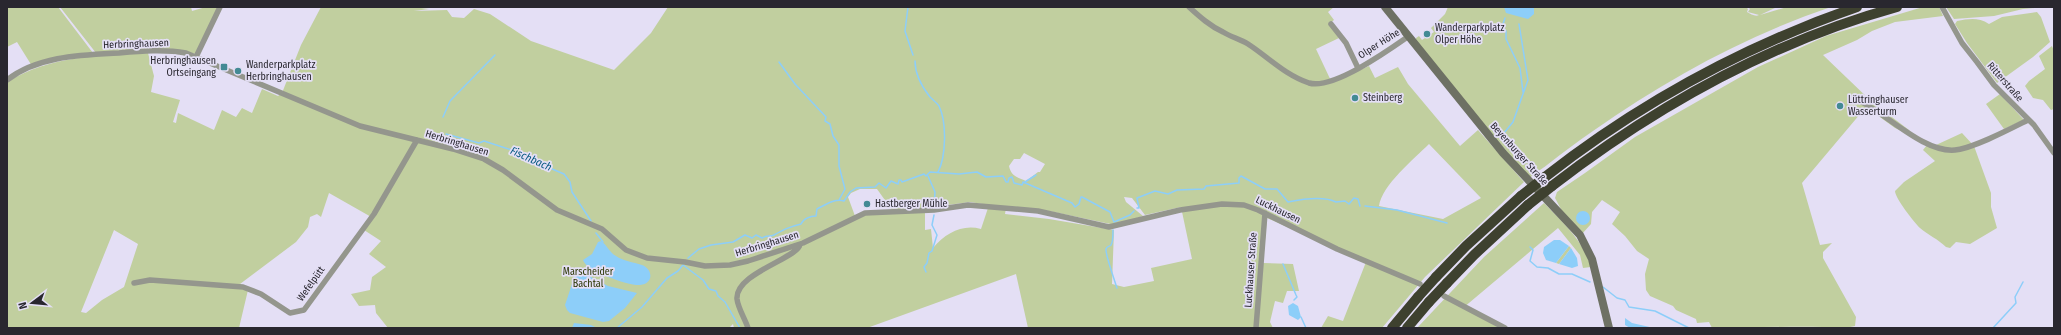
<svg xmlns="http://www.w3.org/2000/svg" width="2061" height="335" font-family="'Fira Sans Condensed',sans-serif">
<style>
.green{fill:#c1cf9f;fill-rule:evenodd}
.water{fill:#8dcef9}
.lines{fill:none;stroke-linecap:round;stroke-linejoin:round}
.stream{stroke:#8dcef9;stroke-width:1.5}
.minor{stroke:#94968d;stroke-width:5.5}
.secondary{stroke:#6e7164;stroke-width:8}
.motorway{stroke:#3e412f;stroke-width:10}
.motorway-bridge{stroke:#3e412f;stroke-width:10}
.poi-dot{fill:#438a94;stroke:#e4dff5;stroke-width:1.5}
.labels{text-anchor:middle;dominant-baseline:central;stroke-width:3.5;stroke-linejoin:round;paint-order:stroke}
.poi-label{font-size:10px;fill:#29272f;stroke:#e4dff5;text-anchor:start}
.street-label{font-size:10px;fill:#29272f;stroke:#e4dff5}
.park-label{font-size:10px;fill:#2a3502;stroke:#e4dff5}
.water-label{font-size:11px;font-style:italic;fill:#02577f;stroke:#e4dff5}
</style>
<rect width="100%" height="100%" fill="#e4dff5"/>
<path class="green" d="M7,7H58L93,53L32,66L17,42L7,47Z
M60,7H191L192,11L206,7H220L197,54L169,50L96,53Z
M321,7H413L429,9L414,11L447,10L452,17L464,18L474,9L490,14L531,41L614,70L651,33L668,7H1334L1328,12L1334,20L1330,23L1339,38L1316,49L1332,83L1369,66L1375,78L1398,67L1408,84L1460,146L1478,130L1524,182L1425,277L1382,328H1321L1328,316L1343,321L1366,262L1267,218L1263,263L1293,264L1299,291H1287L1283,303L1275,301L1270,322L1273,328H1028L1016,274L867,328H734L733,324L729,328H388L376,313L375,305L359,306L351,294L370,290L372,277L386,267L369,254L381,241L364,230L373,218L329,193L321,217L317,214L310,217L308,227L296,242L240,284L248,290L239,328H7V82C52,55 97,56 148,53L154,76L151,92L180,100L173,122L176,123L178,113L214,130L222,110L236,117L242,108L252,113L262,89L278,96L282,93L301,45ZM1429,144L1481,198L1443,219L1379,206C1382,185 1414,159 1429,144ZM1024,153L1045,164L1040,172H1038L1026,181C1017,177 1011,176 1009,166L1014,159H1020ZM860,189H877L892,210L855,216L848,197L851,193ZM1124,197L1132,198L1145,215L1181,207L1192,259L1151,268L1154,281L1124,287L1112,284L1114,230L1049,219L1005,214L1006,208L1049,211L1115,225L1143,216L1126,202ZM970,202L989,205L981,229C962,224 946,233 933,248L931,229L925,230V208ZM114,230L138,244L124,287L102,300L86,313L81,312Z
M1448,7H1746L1748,9L1747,12C1751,14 1755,17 1759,15L1748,12L1750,9L1748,7H1777L1760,15L1787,7H1831C1745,36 1667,79 1593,131C1577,142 1562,153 1547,165C1541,170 1535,172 1530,178L1517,164L1416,42V38L1419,36L1422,40L1434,32L1431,28L1445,14Z
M1923,7H1939L1943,16L1895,22L1872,31L1857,40L1823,55L1872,102L1909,130L1913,136L1895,128L1866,107L1802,183L1820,245L1832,243L1823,252V258L1856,317L1855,326L1845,328C1801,325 1756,328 1712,328L1709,322L1697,323L1696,319L1676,310L1673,306L1650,296L1646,290L1645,274L1649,259L1637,251L1625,236L1612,224L1620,212L1602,200L1592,212L1591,224L1582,234L1562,211L1555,198L1557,192L1585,173L1635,137L1758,67L1826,36Z
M1946,7H2046L2023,9L1994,16L1954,19Z
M2037,12L2041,17L2050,42L2033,57L1997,83L1967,43L1955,24L1957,21C1969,19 1978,17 1989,24L2002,17Z
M2052,46L2054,51V109L2051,110L2043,100L2033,98L2025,86L2029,81L2045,69L2039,56Z
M2000,94L2024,120L2004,129L1986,104Z
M1962,133L1974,146L1991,193V207L1997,228L1970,244L1956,242L1950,248L1946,247C1938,239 1928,235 1920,228C1914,222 1895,198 1895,191L1904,182L1935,161L1923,150L1927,145H1936Z
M1544,203C1563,223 1583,240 1591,267L1583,268L1580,255L1558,228L1463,308L1500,328H1417L1484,257Z
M1569,246L1571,248L1559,264L1556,263Z"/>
<path class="water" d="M1504,7H1534V14L1528,19L1506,13Z
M1576 218a7 7 0 1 1 14 0a7 7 0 1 1-14 0Z
M1554,240H1560L1569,246L1556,263L1546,260L1543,253L1544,247Z
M601,241C607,245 610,253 616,256C623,261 633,262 642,265C653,269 654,284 640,285C629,286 586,271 583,260L592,254L598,242Z
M1571,248L1577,258L1578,266L1572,268L1559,264Z
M578,270L608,286L637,293L625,308L609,321L603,322L570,313L567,310L565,305L576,272Z
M1293,303L1298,306L1301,317L1298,320L1289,315L1288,306Z
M1625,318L1632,323L1654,328H1630L1625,325Z
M574,323L591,325L597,328H572Z"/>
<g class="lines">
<path class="stream" d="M908,7L905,31L913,55
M1505,18L1502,27L1506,31V39L1520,68L1523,92
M915,61C915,74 922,87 930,97C933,100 937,103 939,106C947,122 946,157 938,172
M779,62L795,84L826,117L825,121L830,124L833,136L839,145V166L845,189L839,200
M443,117L450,101L495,55
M1504,133L1513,122L1528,80L1519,24
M446,134L479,143L484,141L524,154L538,163L564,174L570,182L572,192L591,221
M928,176L935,192L934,207
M1025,182L1036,175
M1365,206L1397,210L1447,223
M1137,208H1139L1137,198L1155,191L1168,194L1177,190L1204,189L1206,186L1239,183V178L1241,176L1265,189H1277L1288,202C1303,199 1324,196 1336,202L1345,201L1349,204L1354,198L1358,199L1360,206
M1113,230C1113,234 1113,242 1111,245C1109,247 1107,246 1106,249C1105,253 1115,282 1117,288
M596,233L603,242
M1530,247L1533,250L1530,261L1537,267L1548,268L1559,274H1572L1590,282
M688,258L699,249L711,245L733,242L745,235L752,238L756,235L762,238C767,235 770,237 774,235C785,229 789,227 801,224C803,219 810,216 816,216L817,209C825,205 835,198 844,201L850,192L856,188L875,187L879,183L886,188L891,181L898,184L899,180H901L902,182L924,174L926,176L930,172L959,174L977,172L986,177L1003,176L1006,182H1008L1009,178L1012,177L1014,183L1022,185L1023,182L1072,203L1075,207L1079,204L1081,197H1082L1110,212L1114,222L1130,215L1134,211
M1283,264L1296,295L1297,297L1294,300
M926,272L924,267L927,263L929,253L932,251L937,235L932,225L934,215
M1603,287L1617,298L1625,300L1629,307L1655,311L1689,328
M1301,317L1306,328
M617,328L642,307L667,278L678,271L683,265L703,280L709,289L716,291L718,296L725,302L740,328
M1993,328L2016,303L2015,297L2023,282"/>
<path class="minor" d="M1189,7C1200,17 1210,26 1223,32C1231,37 1240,39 1248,44C1268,57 1285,75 1309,83C1333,90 1389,50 1409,36
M1942,7L1962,43L1977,62L1994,85L2034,125L2054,153
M1331,24L1346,43L1358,68
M196,57L220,7
M7,80C38,56 81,55 119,53C141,51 164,49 186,53L360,126L453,149L484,159L503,170L557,210L602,229L626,250L647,258L685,262L705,266L730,265L748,261L803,243L865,213L934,210L968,205L1038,211L1109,227L1180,210L1222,204L1244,205L1258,210L1337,249L1420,284
M1856,99C1885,112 1923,153 1955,150C1974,148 2010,129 2028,120
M134,283L150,280L243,287L261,294L290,313L304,310L374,214L417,140
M1444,296L1505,328
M748,328C745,319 738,308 737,299C735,273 799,258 800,244
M1256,328L1265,213"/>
<path class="secondary" d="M1385,7L1503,153L1580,235L1592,259L1609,328"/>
<path class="motorway" d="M1545,177C1641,102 1742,47 1857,7
M1552,186C1656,106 1771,42 1897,7
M1436,277L1466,246L1521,196
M1447,283L1474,255L1528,205
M1392,328L1418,297
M1407,328L1429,302"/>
<path class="motorway-bridge" d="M1521,196L1545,177
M1528,205L1552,186
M1418,297L1436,277
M1429,302L1447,283"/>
</g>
<g class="poi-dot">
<circle cx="1427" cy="34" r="4"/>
<rect x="220" y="63" width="8" height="8" rx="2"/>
<circle cx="238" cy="71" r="4"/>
<circle cx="1355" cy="98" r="4"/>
<circle cx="1840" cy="106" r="4"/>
<circle cx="867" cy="204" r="4"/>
</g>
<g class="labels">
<g class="poi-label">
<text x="1435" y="28">Wanderparkplatz<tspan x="1435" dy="12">Olper Höhe</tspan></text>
<text x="216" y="61" text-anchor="end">Herbringhausen<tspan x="216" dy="12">Ortseingang</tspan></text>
<text x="246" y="65">Wanderparkplatz<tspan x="246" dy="12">Herbringhausen</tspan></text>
<text x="1363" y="98">Steinberg</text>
<text x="1848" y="100">Lüttringhauser<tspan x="1848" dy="12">Wasserturm</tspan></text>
<text x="875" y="204">Hastberger Mühle</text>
</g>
<g class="street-label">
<text transform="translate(136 44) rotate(-2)">Herbringhausen</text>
<text transform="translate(1379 44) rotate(-32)">Olper Höhe</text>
<text transform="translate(2005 82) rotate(49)">Ritterstraße</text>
<text transform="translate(457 143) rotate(17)">Herbringhausen</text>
<text transform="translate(1519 154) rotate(48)">Beyenburger Straße</text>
<text transform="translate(1278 210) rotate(26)">Luckhausen</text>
<text transform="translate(767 244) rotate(-17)">Herbringhausen</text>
<text transform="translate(1251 270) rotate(-86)">Luckhauser Straße</text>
<text transform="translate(311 284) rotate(-55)">Wefelpütt</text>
</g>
<g class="park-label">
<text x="588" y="272">Marscheider<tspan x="588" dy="12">Bachtal</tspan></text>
</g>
<g class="water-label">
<text transform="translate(531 159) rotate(24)">Fischbach</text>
</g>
</g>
<rect width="2061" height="335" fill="none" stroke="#29272f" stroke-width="16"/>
<g transform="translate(32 303) rotate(254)" stroke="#e4dff5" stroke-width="3" paint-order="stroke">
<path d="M0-3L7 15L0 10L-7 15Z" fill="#29272f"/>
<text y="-6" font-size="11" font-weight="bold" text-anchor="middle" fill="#29272f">N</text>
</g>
</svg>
